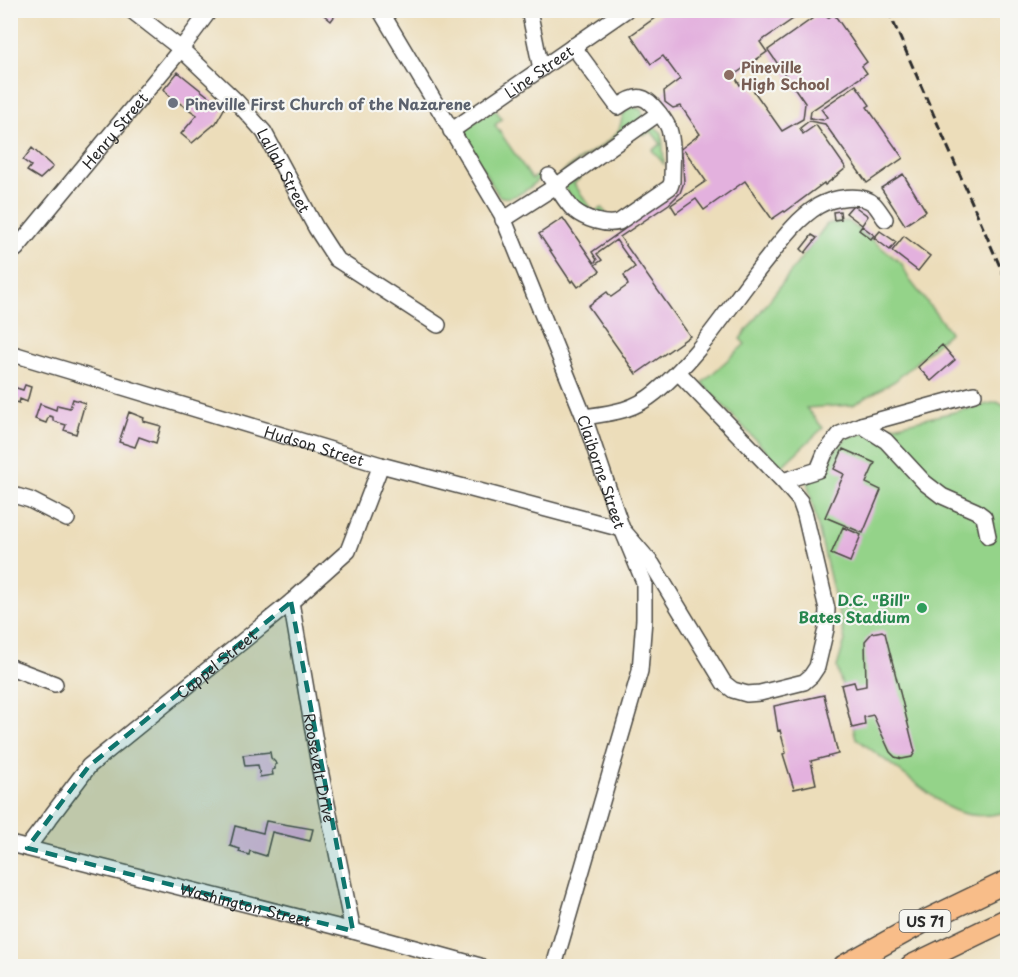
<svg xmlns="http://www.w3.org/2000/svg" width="1018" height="977" font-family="'Playpen Sans',sans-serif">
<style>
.green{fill:#94d389;stroke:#607f5a;stroke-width:1.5}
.building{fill:#e3b1de}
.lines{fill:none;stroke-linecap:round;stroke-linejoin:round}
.minor-casing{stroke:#484640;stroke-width:18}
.highway-casing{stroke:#484640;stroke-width:24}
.minor{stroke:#fff;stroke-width:15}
.highway{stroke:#f8bd89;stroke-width:21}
.rail{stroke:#2b2b2b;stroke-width:3;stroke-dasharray:9 4.5;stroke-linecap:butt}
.marked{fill:#0f766e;fill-opacity:0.2;stroke:#0f766e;stroke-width:4.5;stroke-dasharray:12 8;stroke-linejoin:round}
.education-dot{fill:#8d6e63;stroke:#f6f6f2;stroke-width:2}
.worship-dot{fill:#6b7280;stroke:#f6f6f2;stroke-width:2}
.leisure-dot{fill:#2e9e5b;stroke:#f6f6f2;stroke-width:2}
.labels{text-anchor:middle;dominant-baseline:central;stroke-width:4.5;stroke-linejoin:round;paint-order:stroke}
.shield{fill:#f6f6f2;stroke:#686867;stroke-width:1.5}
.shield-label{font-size:14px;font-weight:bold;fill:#2b2b2b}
.education-label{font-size:15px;font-weight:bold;fill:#785e54;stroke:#f6f6f2;text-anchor:start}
.street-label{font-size:15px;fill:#2b2b2b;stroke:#f6f6f2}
.worship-label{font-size:15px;font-weight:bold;fill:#5b616d;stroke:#f6f6f2;text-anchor:start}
.leisure-label{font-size:15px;font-weight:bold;fill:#27864d;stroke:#f6f6f2;text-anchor:end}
</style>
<rect width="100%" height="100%" fill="#f6f6f2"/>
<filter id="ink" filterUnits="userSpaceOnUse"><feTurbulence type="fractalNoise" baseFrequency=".0167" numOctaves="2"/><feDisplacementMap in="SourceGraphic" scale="12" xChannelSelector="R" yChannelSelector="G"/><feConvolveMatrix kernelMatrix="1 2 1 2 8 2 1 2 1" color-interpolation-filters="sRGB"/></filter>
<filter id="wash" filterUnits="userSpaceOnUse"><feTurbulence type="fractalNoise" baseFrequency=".008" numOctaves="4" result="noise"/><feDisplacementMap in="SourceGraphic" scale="24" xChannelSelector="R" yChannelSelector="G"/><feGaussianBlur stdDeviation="1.35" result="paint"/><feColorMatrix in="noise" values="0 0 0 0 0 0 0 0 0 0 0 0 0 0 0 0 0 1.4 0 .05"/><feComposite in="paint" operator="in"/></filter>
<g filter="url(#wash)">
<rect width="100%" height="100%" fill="#ecddba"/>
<path class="green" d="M634,107L642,110L643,119L558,176C575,160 598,151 615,135C625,126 617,110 634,107Z
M495,109L502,119L495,125L532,179L539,174L541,176C533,187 513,202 499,196L463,136L464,128Z
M654,126L662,133L664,164L652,150L661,144L651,131L645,135L642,134L648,127Z
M581,177L574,184L594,212L602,208L606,213L604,216L580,207L563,186Z
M848,221L902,264L909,279L950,332L895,381L853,405L806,408L823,428L781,467L702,383L745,344L740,339L827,224Z
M997,402L1006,407L1008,411L1007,812C985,817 968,818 947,807L856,738L837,667L845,640L806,477L829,458L847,437Z"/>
<g id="blocks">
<path class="building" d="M318,10H339L331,21Z
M666,10H806L760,42L767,52L734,75L740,85L746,80L782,131L803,119L805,103L768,50L823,11L828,18L834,14L867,62L862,66L867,73L811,111L810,118L823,120L827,117L821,109L856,85L870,105L867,107L903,158L867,183L825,124L809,121L800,128L803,134L816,125L846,168L825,185L824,183L785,212L784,211L772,219L745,181L704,210L696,199L676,213L671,205L706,181L685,151L682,153L684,182L680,193L669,204L620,237L690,336L636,374L588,306L607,292L611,297L628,285L624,275L635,267L616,240L597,254L602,260L595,265L600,271L578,287L573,280L571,282L539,234L563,218L594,263L597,260L592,252L626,228L623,224L664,195L667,199L677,189L680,180L678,151L700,134L681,106L673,108L665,102L664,91L680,79L663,56L651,64L631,35Z
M178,72L224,109L216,123L192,143L181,134L197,115L169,96L164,89Z
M32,148L53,167L40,179L27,171L31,166L23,160Z
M903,174L926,211L905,225L881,188Z
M853,205L868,216L862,225L846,213Z
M840,211L841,219L834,220L833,212Z
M862,226L874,235L871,239L859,230Z
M880,231L896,242L890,250L874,238Z
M812,235L817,238L805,253L801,249Z
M904,236L930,256L918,271L892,251Z
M942,345L955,360L931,381L918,367Z
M25,385L31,387L27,402L20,399L19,403L12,401L10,406V386L23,390Z
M73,399L85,403L76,434L64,430L66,425L53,421V417L49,416L46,423L35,419L40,404L56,410L57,405L70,408Z
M129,412L144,418L143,421L161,426L156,443L139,437L135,447L119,442Z
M843,449L875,463L866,483L881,490L863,533L825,517L844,474L834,469Z
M843,527L861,535L850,562L831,554Z
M882,631L885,633L915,752L912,757L902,759L895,757L890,752L873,715L864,717L865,725L852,728L841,685L854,682L856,688L866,686L865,641L872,633Z
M824,695L838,754L811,761L816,784L794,789L783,754L786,753L780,730L778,731L774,706Z
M270,752L271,758L277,764L275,765V769L272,770L273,775L260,777L258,765L245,766L243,755Z
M266,821L313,829L310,841L272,832L266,856L250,851L249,855L239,852L240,849L230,846L235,826L263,833Z"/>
</g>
</g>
<g filter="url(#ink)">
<use href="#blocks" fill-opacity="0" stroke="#484640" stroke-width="1.5"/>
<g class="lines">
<g class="minor-casing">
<g id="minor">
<path id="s1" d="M131,10L181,49L237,102L264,132L316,228L336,259L438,325"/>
<path id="s2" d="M380,10L502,215L584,417L622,529L644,582V619L640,671L554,966"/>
<path d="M529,10L541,69"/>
<path id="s3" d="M451,131L626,10"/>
<path d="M549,176L556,186L659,113"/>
<path d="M503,220L556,186C561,193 567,204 574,210C585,219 605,226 619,222L670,187L672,181C672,164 674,145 669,129C667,123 663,118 659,113C645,94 637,93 618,107L573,46"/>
<path id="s4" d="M10,244L16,249L181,49L210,10"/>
<path id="s5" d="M10,353L381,465L622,529L652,564L724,683L733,690L747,694L760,693L804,682L811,676L817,667L826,629L827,609L805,515L800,501L783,481L678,372"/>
<path d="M584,417C613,413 633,411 656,392C701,355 731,303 767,259C781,241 798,218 818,206C832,198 861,192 874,204C878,208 882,215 885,219"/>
<path d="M861,425L886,441L925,483L942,496L976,511L984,517L988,536"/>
<path d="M783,481L818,470L825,453L840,434L861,425L974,394"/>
<path d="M10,494L30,500L67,519"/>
<path id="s6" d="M291,602L319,765L353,931"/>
<path d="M10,667L55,684"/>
<path id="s7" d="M10,844L353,931L480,966"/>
<path id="s8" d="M27,848L89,766L291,602L348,551L381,465"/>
</g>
</g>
<g class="highway-casing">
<path id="highway" d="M844,966L923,922L1008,881
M911,966L1008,919"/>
</g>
<use href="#minor" class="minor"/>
<use href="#highway" class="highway"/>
<path class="rail" d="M888,10L1008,285"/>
</g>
</g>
<path class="marked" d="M291,602L353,931L27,848L89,766Z"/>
<circle class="education-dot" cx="729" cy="75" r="6"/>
<circle class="worship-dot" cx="173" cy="103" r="6"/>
<circle class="leisure-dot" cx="922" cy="608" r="6"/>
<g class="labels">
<rect class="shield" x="899.5" y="910" width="51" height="22" rx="4.5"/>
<g class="shield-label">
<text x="925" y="921">US 71</text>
</g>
<g class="education-label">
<text x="741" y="66">Pineville<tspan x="741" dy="17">High School</tspan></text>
</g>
<g class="street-label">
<text stroke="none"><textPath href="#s3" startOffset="106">Line Street</textPath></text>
<text stroke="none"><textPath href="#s4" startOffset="162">Henry Street</textPath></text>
<text stroke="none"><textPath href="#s1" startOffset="224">Lallah Street</textPath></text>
<text stroke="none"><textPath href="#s5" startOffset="318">Hudson Street</textPath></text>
<text stroke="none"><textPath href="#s2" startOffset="514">Claiborne Street</textPath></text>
<text stroke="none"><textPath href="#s8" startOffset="266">Cappel Street</textPath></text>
<text stroke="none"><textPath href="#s6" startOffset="168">Roosevelt Drive</textPath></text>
<text stroke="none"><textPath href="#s7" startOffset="243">Washington Street</textPath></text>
</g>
<g class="worship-label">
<text x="185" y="103">Pineville First Church of the Nazarene</text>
</g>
<g class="leisure-label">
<text x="910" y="599">D.C. "Bill"<tspan x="910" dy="17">Bates Stadium</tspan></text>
</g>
</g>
<rect width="1018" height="977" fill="none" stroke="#f6f6f2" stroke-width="36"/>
</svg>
